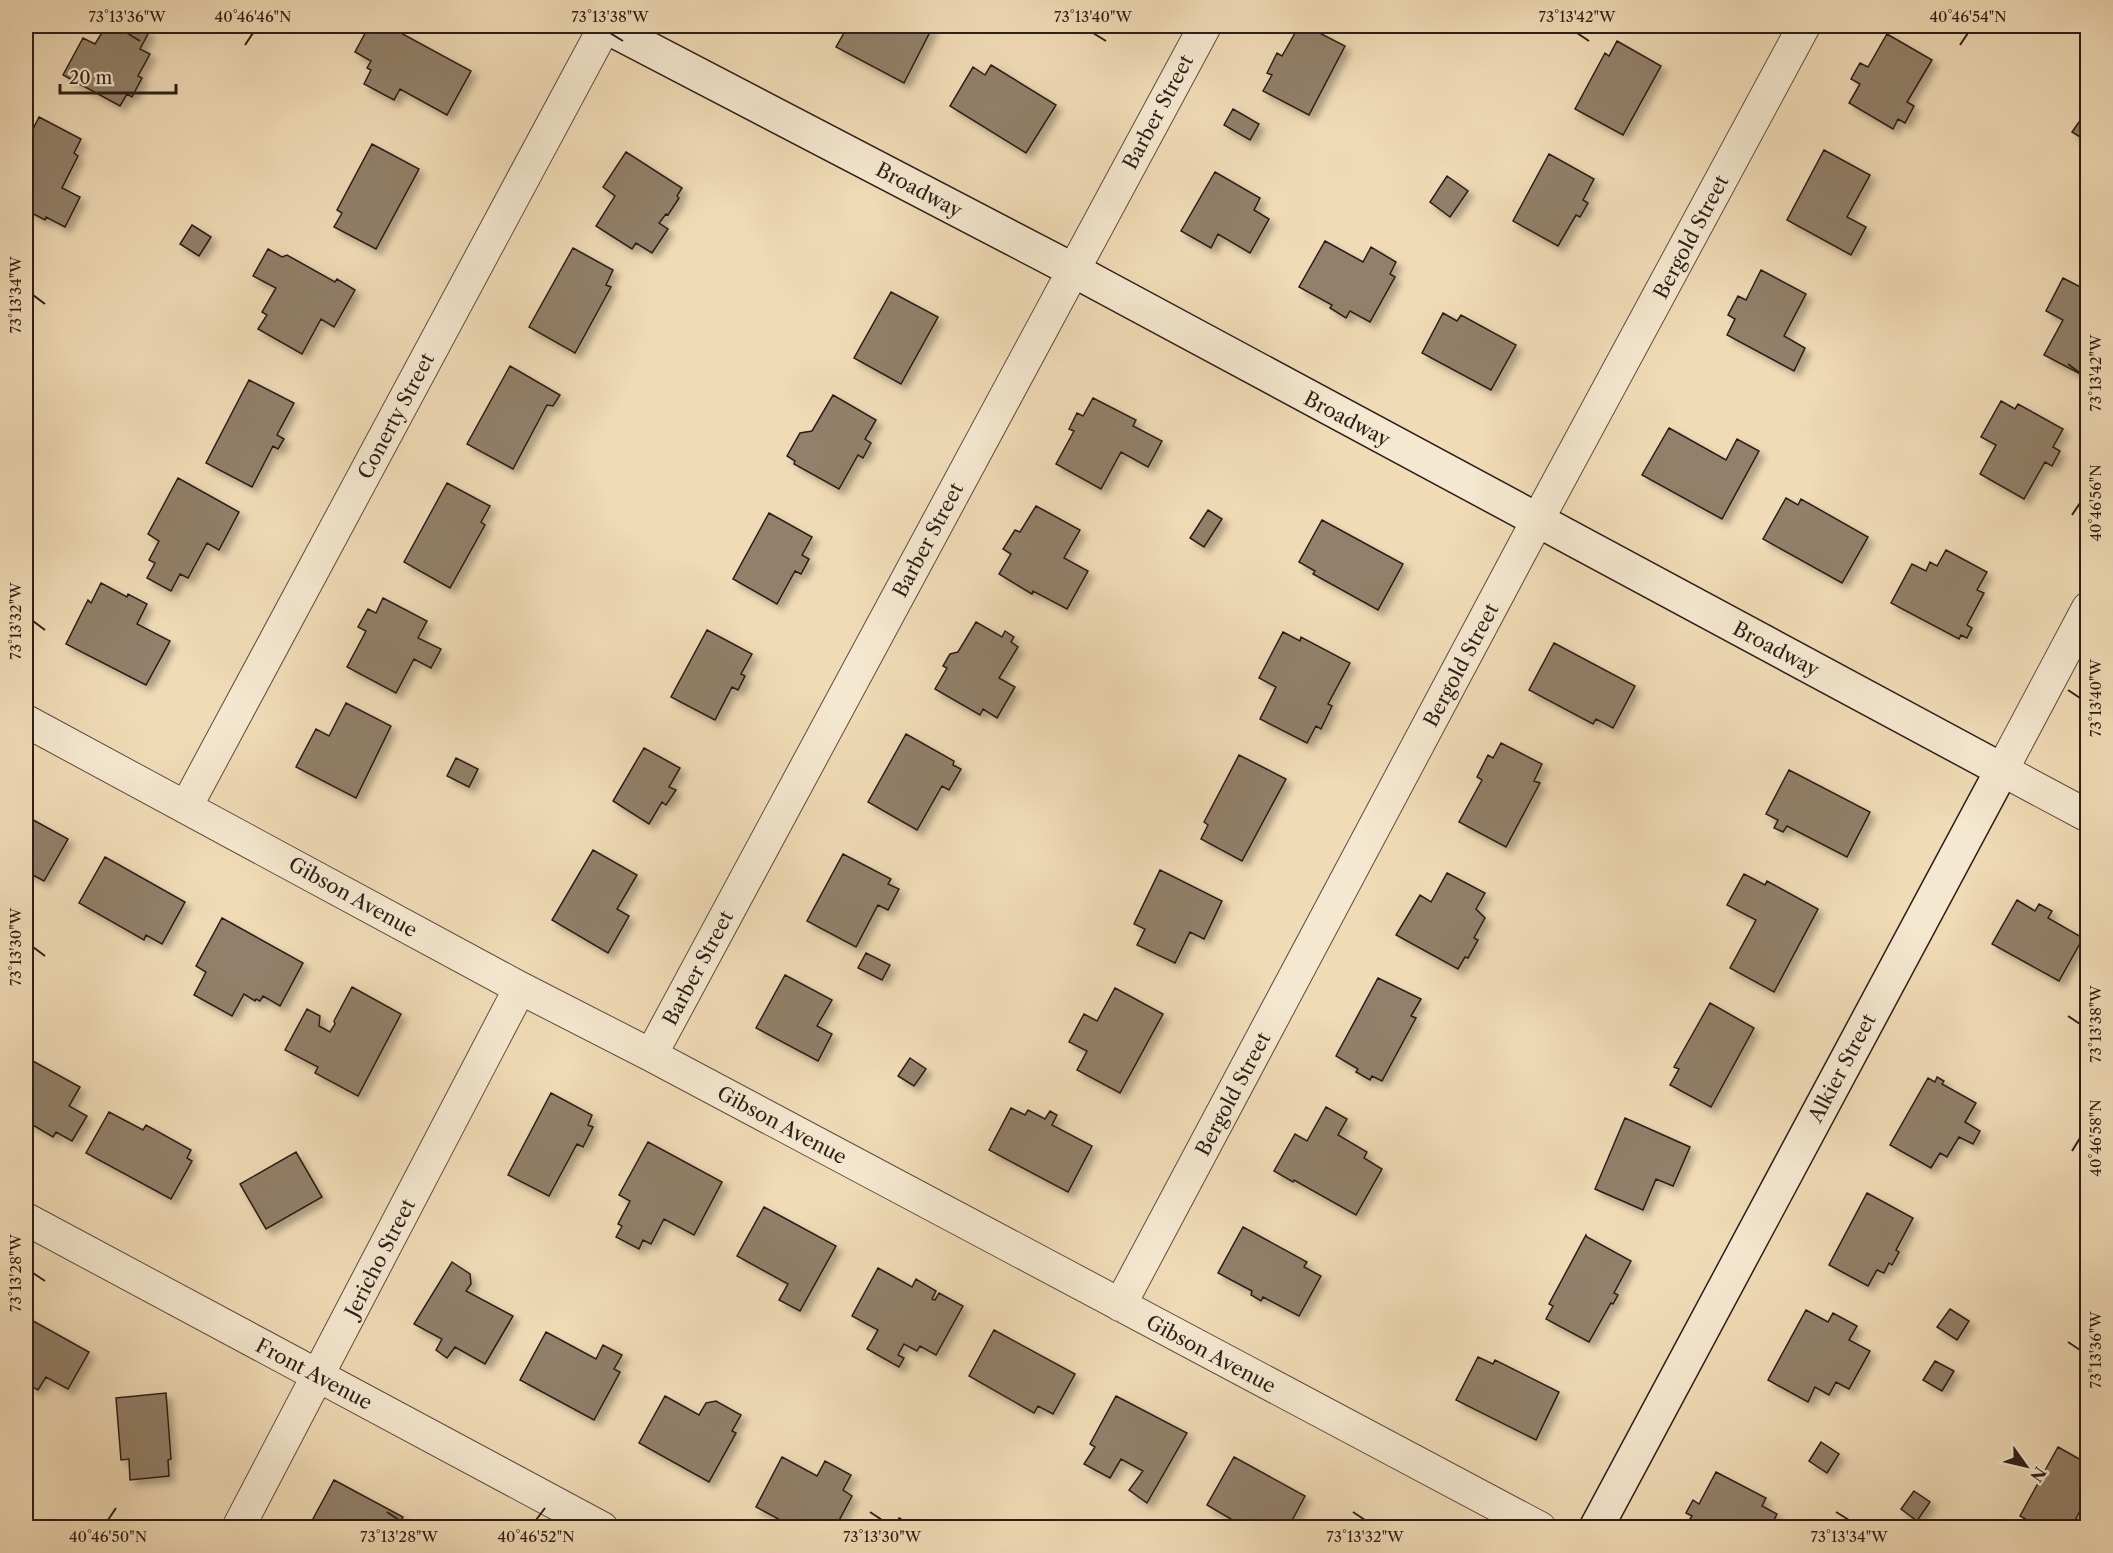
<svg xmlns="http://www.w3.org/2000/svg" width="2113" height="1553" font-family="'Libre Caslon Text',serif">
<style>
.building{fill:#92806a;stroke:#2c1e17;stroke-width:1.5;filter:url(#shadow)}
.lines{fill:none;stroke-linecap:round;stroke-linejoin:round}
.street-casing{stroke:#5d4d3f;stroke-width:34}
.secondary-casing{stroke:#2c1e17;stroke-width:36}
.street{stroke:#f5e8d0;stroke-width:32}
.secondary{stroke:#f5e8d0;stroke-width:33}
.ticks{fill:none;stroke:#2c1e17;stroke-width:2}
.labels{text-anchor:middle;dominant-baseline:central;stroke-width:4.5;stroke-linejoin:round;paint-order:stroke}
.street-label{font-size:20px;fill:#2c1e17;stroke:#f5e8d0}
.neatline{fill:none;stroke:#2c1e17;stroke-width:2}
.ticks-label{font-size:15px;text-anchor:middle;fill:#2c1e17}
</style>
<defs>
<filter id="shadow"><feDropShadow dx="5.5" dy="5.5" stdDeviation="3" flood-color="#0004"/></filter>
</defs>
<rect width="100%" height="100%" fill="#f0dbb6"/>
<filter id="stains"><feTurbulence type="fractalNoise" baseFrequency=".00333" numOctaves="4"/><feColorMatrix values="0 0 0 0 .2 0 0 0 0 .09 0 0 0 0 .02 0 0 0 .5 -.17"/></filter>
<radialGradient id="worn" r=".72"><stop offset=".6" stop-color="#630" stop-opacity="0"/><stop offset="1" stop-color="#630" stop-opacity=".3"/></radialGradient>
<path class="building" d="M106,26H138L149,32L140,49L150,54L138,76L142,78L132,97L127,94L120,106L63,75L83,38L95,44Z
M369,26H388L471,71L447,115L400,89L394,100L364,84L371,70L367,68L371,61L355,52Z
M848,26H933L904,83L836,47Z
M1299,26H1306L1345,46L1309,115L1263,91L1272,75L1267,73L1277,53L1282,56Z
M1887,34L1932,60L1907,102L1914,106L1905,123L1898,119L1893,129L1849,103L1860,84L1851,79L1860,63L1868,67Z
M1617,41L1661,66L1623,135L1575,109L1605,53L1609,56Z
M991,65L1056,105L1026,153L950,106L973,67L985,75Z
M1233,109L1259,124L1250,140L1224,125Z
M2086,112L2088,113V142L2072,132Z
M39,117L81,139L74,153L78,156L62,188L80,197L65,227L46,217L45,220L26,210V143Z
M372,144L419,169L376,249L334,227L342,213L337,210Z
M1824,150L1870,175L1847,217L1866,227L1851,255L1787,220Z
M626,152L682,188L677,196L679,198L668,215L666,214L659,223L668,229L652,253L636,243L632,249L596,226L615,196L603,187Z
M1549,154L1594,179L1583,200L1588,203L1580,217L1576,215L1558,246L1513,221Z
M1215,172L1260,198L1254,210L1269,219L1250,253L1218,234L1211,248L1181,231Z
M1447,176L1468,191L1450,217L1430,202Z
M192,225L211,237L199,256L180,244Z
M1325,241L1363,262L1371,247L1396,262L1390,274L1395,277L1370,322L1350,311L1346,318L1330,308L1332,305L1299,287Z
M573,248L613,270L606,285L611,287L575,353L529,327Z
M268,249L282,257L287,255L335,282L337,279L355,290L334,327L321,319L302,354L258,329L267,315L262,312L276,288L253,276Z
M1761,270L1806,294L1784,336L1805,348L1794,371L1727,335L1735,319L1728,315L1738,296L1746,300Z
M2063,278L2088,291V378L2044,355L2063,320L2046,311Z
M891,292L938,317L901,384L854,358Z
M1443,313L1457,321L1461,315L1516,345L1491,390L1422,353Z
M510,366L560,395L553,406L547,405L513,469L467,444Z
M249,380L294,403L277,435L284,439L278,449L273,446L252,487L206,463Z
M833,395L876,420L865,439L871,443L863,458L858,455L839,489L794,464L795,461L787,456L800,433L812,431Z
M1093,398L1136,420L1133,426L1162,441L1148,467L1121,452L1101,489L1056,464L1074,431L1069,429L1077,413L1083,416Z
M2001,401L2015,409L2018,404L2063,429L2053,447L2060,451L2052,466L2045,462L2024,499L1980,474L1996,445L1981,437Z
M1669,428L1726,460L1737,439L1759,451L1722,519L1642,475Z
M178,478L239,512L219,550L207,543L188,578L180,574L171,591L147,578L155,563L149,560L159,541L148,534Z
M447,483L490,506L481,522L485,525L450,588L404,562Z
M1786,498L1798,505L1801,499L1868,537L1842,583L1763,539Z
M1036,506L1080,530L1064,558L1088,571L1067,609L1033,591L1032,594L999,574L1011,554L1003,549L1015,530L1020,532Z
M1208,510L1222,519L1204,547L1190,538Z
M769,513L812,537L802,555L809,559L801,574L795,571L777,604L733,579Z
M1322,520L1403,564L1378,610L1313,574L1315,571L1299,562Z
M1946,550L1987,572L1977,590L1984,593L1967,625L1972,628L1967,638L1961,635L1959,639L1891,603L1912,564L1926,571L1930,562L1937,566Z
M101,583L127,597L128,594L147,604L137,624L170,641L146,685L66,644L88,600L91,603Z
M383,598L427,621L418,638L441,649L431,668L414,659L396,693L347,667L366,631L358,627L368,609L376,613Z
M976,622L1002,637L1005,631L1014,637L1011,642L1018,647L999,678L1015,687L997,718L983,709L980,715L935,689L947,668L943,666L950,654L958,652Z
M707,630L752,654L741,674L745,676L738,690L732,687L715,720L671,697Z
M1283,632L1300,641L1301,637L1350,663L1328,704L1332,706L1321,729L1316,726L1307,743L1260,719L1276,687L1259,678Z
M1554,643L1635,686L1613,728L1596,719L1593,724L1529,690Z
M346,703L391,726L356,798L296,767L316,729L329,736Z
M906,734L954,761L953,765L961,769L949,790L942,786L917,830L868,802Z
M1501,743L1542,764L1534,781L1540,783L1506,847L1459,822L1482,780L1477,777L1488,755L1493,758Z
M644,748L680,768L669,787L676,790L666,805L662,802L649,824L613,801Z
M1239,755L1286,779L1242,861L1201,839L1208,825L1204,822Z
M456,758L478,769L469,787L447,776Z
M1789,770L1870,812L1847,857L1787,826L1783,832L1774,828L1778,820L1766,814Z
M26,816L68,839L44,881L29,873L26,876Z
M593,850L637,875L617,909L629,916L608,953L552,920Z
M843,854L891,879L888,884L899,889L888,910L878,905L856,947L807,921Z
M105,857L185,902L162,944L146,935L144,940L79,903Z
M1160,870L1222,901L1204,939L1190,932L1175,963L1137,945L1145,929L1134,924Z
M1447,873L1485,893L1476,909L1485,918L1474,938L1478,940L1468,958L1465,957L1458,969L1396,935L1420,895L1431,902Z
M1744,874L1765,885L1767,881L1818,909L1774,992L1730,968L1756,920L1727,905Z
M2017,900L2035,911L2039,904L2052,911L2048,918L2083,938L2059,981L1992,944Z
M222,918L303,963L280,1006L263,996L260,1001L256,999L255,1001L244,994L232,1016L194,995L206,972L196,966Z
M866,953L890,965L882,980L858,968Z
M785,975L832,1000L817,1026L832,1034L818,1061L756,1028Z
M1378,978L1421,999L1411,1016L1416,1018L1382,1081L1372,1076L1370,1080L1356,1072L1358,1069L1336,1056Z
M352,987L401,1014L358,1096L315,1073L318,1067L285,1050L307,1009L320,1016L319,1026L330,1032L335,1024L334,1021Z
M1115,988L1163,1014L1120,1093L1077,1070L1087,1051L1069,1042L1084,1014L1097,1021Z
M1710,1003L1754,1028L1711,1107L1670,1085L1679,1069L1674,1067Z
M910,1058L926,1069L914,1086L898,1076Z
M31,1060L80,1087L69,1106L87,1116L72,1141L56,1132L53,1137L26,1121V1070Z
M1937,1077L1944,1081L1942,1084L1976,1103L1965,1122L1980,1131L1973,1144L1959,1137L1947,1157L1940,1153L1931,1168L1890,1145L1928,1078L1935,1082Z
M551,1093L592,1115L588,1125L593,1127L583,1147L577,1144L549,1196L508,1175Z
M1326,1107L1347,1119L1338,1135L1367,1152L1364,1158L1382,1169L1356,1215L1294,1180L1293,1182L1274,1171L1295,1134L1307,1141Z
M1011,1108L1025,1115L1028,1110L1045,1119L1050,1111L1057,1115L1052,1125L1092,1146L1068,1192L989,1150Z
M109,1112L143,1130L146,1125L191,1150L187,1158L192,1161L171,1199L86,1153Z
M1625,1118L1690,1147L1673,1186L1656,1179L1643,1210L1595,1189Z
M648,1142L722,1182L694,1235L664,1219L651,1244L643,1240L639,1249L616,1237L622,1226L618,1224L630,1201L619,1195Z
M296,1152L322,1197L266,1229L240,1184Z
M1867,1193L1913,1218L1896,1250L1899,1252L1892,1265L1889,1263L1884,1273L1877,1270L1868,1286L1829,1265Z
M764,1207L836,1246L800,1311L779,1300L788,1284L737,1256Z
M1243,1227L1307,1262L1304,1267L1321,1276L1299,1316L1263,1297L1261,1301L1251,1295L1252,1291L1218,1273Z
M1586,1235L1587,1237L1631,1261L1614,1293L1618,1295L1613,1304L1611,1303L1589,1342L1546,1319L1553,1306L1549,1304Z
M452,1262L470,1274L471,1284L466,1291L513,1316L485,1364L455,1347L447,1358L436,1350L442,1339L414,1324Z
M878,1268L912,1287L916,1279L936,1291L932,1299L935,1300L939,1293L963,1306L936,1355L920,1346L917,1351L904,1344L898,1355L904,1358L899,1367L867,1349L878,1330L852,1316Z
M1950,1309L1969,1321L1957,1340L1937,1327Z
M1806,1310L1828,1322L1833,1313L1857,1326L1849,1340L1870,1351L1849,1389L1836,1382L1829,1395L1815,1387L1808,1402L1768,1380Z
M26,1317L89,1352L68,1389L46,1377L38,1390L26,1383Z
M994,1330L1075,1374L1053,1414L1038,1406L1034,1413L969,1376Z
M546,1332L596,1359L603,1345L622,1355L614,1369L620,1372L594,1420L520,1380Z
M1478,1357L1493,1364L1495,1360L1559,1392L1536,1440L1456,1400Z
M1935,1361L1954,1371L1942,1391L1923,1380Z
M166,1393L171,1459L168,1460L169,1476L130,1480L129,1459L121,1460L116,1398Z
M2088,1393V1410L2080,1406Z
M665,1396L699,1415L706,1403L716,1401L741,1415L732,1431L736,1433L709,1482L639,1443Z
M1116,1396L1187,1433L1147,1503L1129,1490L1143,1471L1121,1459L1110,1478L1084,1464L1095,1447L1090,1444Z
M1821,1442L1839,1454L1827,1473L1809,1461Z
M2058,1447L2088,1464V1508L2083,1505L2071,1528H2041L2020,1516Z
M782,1457L817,1476L825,1461L851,1475L843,1490L852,1496L835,1528H795L756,1507Z
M1234,1457L1305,1496L1288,1528H1246L1207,1505Z
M1716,1472L1766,1498L1762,1506L1777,1514L1770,1528H1706L1690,1519L1692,1516L1686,1513L1693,1500L1699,1504Z
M334,1480L403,1517L397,1528H308Z
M1914,1491L1930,1502L1917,1521L1901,1509Z
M899,1518L916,1528H894Z"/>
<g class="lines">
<g class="street-casing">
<path id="street" d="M2088,608L2002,770L2088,816
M26,721L520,988L651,1055L1540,1528
M186,807L605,26
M651,1055L1205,26
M26,1219L602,1528
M1120,1305L1537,521L1804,26
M238,1528L520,988"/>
</g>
<g class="secondary-casing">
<path id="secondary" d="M605,26L1073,270L2002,770L1596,1528"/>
</g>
<use href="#street" class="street"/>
<use href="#secondary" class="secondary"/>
</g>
<path class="ticks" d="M127,33L140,41M610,33L623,41M1093,33L1106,41M1577,33L1589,41M245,45L253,33M1960,45L1968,33M33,295L45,304M2068,364L2080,373M2072,515L2080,503M33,621L45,630M2068,690L2080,698M33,947L45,956M2068,1016L2080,1024M2072,1151L2080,1138M33,1273L45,1281M2068,1342L2080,1350M387,1512L399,1520M870,1512L882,1520M1353,1512L1365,1520M1836,1512L1849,1520M108,1520L116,1508M536,1520L545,1508"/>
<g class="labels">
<g class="street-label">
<text transform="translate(1158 112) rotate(-62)">Barber Street</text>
<text transform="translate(919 190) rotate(28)">Broadway</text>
<text transform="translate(1691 237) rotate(-62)">Bergold Street</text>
<text transform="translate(396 416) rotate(-62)">Conerty Street</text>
<text transform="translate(1347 419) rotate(28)">Broadway</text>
<text transform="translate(928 540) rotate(-62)">Barber Street</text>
<text transform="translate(1776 649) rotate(28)">Broadway</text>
<text transform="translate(1461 665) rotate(-62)">Bergold Street</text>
<text transform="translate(353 897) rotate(29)">Gibson Avenue</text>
<text transform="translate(698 968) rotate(-62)">Barber Street</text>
<text transform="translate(1842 1068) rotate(-62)">Alkier Street</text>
<text transform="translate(1233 1094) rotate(-62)">Bergold Street</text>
<text transform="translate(782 1125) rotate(28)">Gibson Avenue</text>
<text transform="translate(380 1258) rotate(-63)">Jericho Street</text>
<text transform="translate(1211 1354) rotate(28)">Gibson Avenue</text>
<text transform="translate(314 1374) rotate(28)">Front Avenue</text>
</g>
</g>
<rect width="2113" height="1553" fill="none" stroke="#f0dbb6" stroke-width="66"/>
<g transform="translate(2026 1466) rotate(124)" stroke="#f5e8d0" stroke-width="4.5" paint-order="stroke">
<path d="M0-4.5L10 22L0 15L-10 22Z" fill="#2c1e17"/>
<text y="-9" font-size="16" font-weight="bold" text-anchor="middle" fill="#2c1e17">N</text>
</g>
<path d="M60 84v9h116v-9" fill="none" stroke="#2c1e17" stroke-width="3"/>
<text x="69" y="84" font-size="18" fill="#2c1e17" stroke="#f5e8d0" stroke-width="4.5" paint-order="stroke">20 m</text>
<rect x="33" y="33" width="2047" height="1487" class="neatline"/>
<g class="ticks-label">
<text x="127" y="22">73°13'36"W</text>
<text x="253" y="22">40°46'46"N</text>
<text x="610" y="22">73°13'38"W</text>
<text x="1093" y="22">73°13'40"W</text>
<text x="1577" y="22">73°13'42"W</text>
<text x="1968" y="22">40°46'54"N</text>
<text transform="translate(16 295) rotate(-90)" y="5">73°13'34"W</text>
<text transform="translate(2096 373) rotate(-90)" y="5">73°13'42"W</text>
<text transform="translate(2096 503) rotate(-90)" y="5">40°46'56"N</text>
<text transform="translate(16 621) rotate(-90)" y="5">73°13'32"W</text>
<text transform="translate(2096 698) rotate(-90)" y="5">73°13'40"W</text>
<text transform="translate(16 947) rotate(-90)" y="5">73°13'30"W</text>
<text transform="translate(2096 1024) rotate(-90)" y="5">73°13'38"W</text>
<text transform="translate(2096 1138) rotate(-90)" y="5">40°46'58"N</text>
<text transform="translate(16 1273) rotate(-90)" y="5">73°13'28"W</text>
<text transform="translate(2096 1350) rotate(-90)" y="5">73°13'36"W</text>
<text x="108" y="1542">40°46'50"N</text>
<text x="399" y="1542">73°13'28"W</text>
<text x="536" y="1542">40°46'52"N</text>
<text x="882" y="1542">73°13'30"W</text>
<text x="1365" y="1542">73°13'32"W</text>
<text x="1849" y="1542">73°13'34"W</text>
</g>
<rect width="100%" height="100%" filter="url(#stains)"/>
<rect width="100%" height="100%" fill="url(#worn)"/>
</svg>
